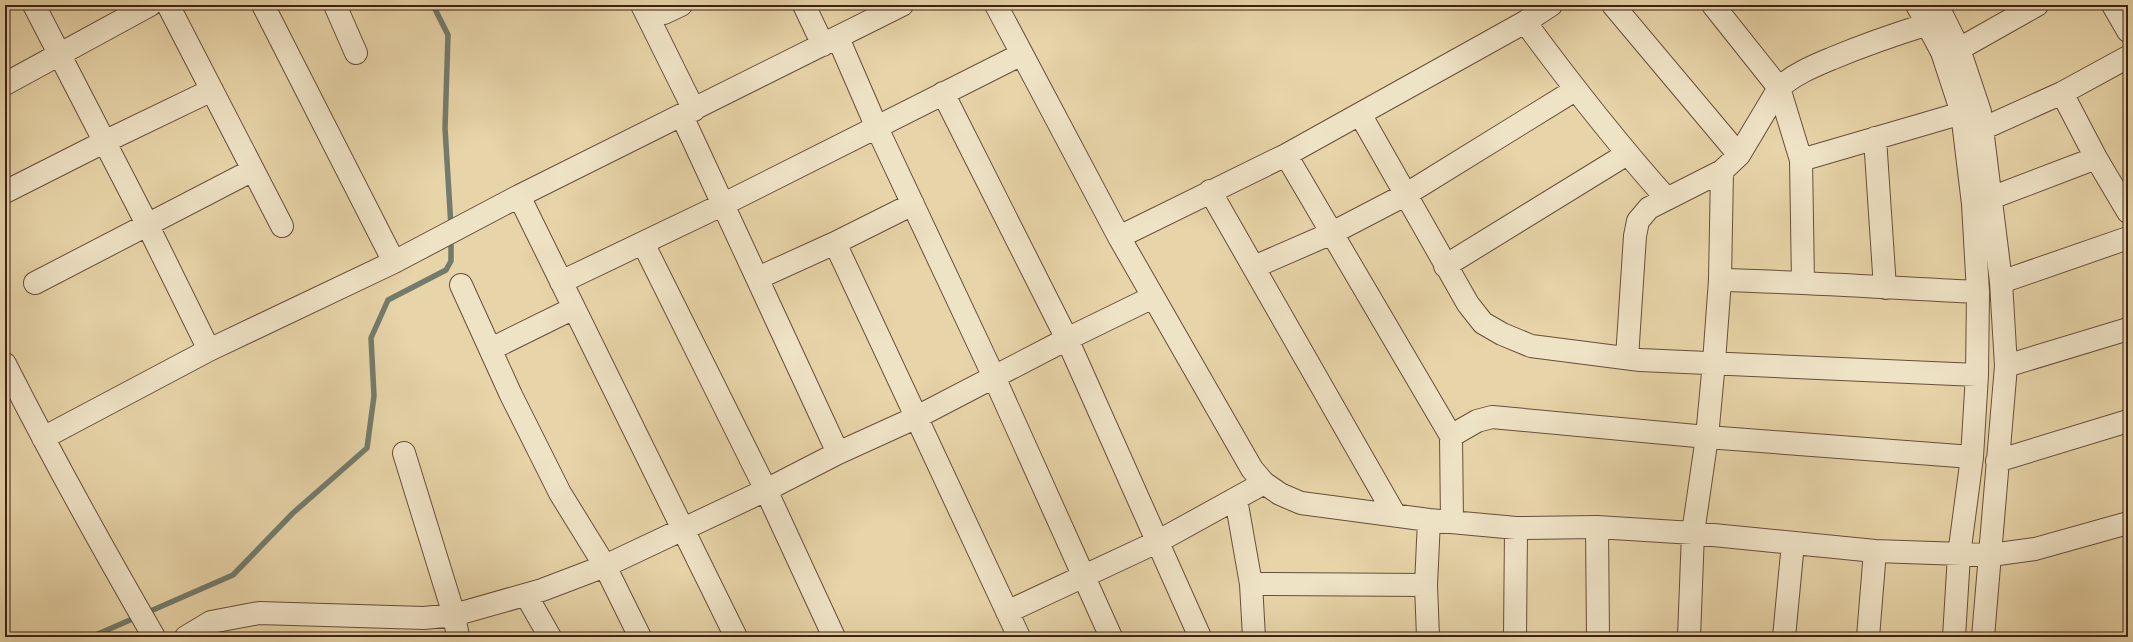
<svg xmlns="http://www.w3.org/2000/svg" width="2133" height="642" font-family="'Old Standard TT',serif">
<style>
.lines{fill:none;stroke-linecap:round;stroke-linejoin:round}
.stream{stroke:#737c6c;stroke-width:5.5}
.minor-casing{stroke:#684e3b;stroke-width:24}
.minor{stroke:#efe3c6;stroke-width:22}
</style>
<rect width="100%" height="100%" fill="#e7d4a8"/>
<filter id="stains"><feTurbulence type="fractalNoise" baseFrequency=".005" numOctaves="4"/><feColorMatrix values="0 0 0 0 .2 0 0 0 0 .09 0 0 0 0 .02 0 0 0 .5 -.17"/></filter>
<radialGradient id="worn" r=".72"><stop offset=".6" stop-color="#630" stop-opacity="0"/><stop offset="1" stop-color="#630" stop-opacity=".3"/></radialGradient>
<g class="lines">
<path class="stream" d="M433,5L448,35L445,128L451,227
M146,613L233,575L293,513L367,448L374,396L371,338L388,300L446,270L451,261V237
M91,637L137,617"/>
<g class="minor-casing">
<path id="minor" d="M34,5L147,224L209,350
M168,5L282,226
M263,5L394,262
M335,5L356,53
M642,5L694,110
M804,5L823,45
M996,5L1119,237L1252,469L1264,483L1280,494L1301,503L1429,520L1516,528L1597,527L1693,533L1875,551L1991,555L2035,549L2128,523
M1613,5L1739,155
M1713,5L1779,88L1801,160L1803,282
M1917,5L1942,52L1962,113L1973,204L1978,292L1977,375L1972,457L1959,555L1954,637
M1937,5L1959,49L1980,112L2001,282L2006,366L1983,637
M2113,5L2128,31
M664,13L681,5
M1525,22C1570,83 1616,142 1667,199
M838,38L877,128L994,377L1111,637
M1959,49L2037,5
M5,84L150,5
M943,93L1067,339L1200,637
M2062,93L2096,158L2128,212
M1360,114L1468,304L1483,323L1502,334L1531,346L1640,360L1977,375
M682,116L838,453
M1982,129L2062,93L2128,57
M1875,138L1885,288
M1286,155L1451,436L1452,521
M1801,160L1962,113
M1210,191L1395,515
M5,192L104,142L212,90
M519,196L736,637
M1991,198L2096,158
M1119,237L1286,155L1525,22L1551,5
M643,243L766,490L834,637
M835,243L1019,637
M1445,266L1627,154
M1254,267L1332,233L1405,195L1575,90
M758,278L835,243L913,204
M1720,280C1806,282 1892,288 1978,292
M561,282L724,204L1022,54
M2001,282L2128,238
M35,283L253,170
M461,285L511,395L560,493L605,566L640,637
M491,349L574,308
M1627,358L1635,236L1638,221L1649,208L1722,171L1739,155L1779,88C1794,74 1814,66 1833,58C1864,45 1896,34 1928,24
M5,364C52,457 102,547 154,637
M2006,366L2128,329
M1451,436L1477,421L1492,417L1707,437L1972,457
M43,438L209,350L394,262L519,196L902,5
M404,453L454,615L458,637
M1997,461L2128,421
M1236,499L1251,584L1254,637
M1597,527L1598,637
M1251,584L1426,585
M526,595L550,637
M1007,612L1157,542L1264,483
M186,637L211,622L259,613L424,618L454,615L542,590L605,566L766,490L838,453L915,418L1067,339L1153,297
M1428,637L1426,585L1429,520
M1515,637L1516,528
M1689,637L1693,533L1707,437L1714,362L1720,280L1722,171
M1784,637L1793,543
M1868,637L1875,551"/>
</g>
<use href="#minor" class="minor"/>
</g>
<rect width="2133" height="642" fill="none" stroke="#e7d4a8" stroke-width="20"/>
<rect x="6" y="6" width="2121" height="630" fill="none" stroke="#3e2217" stroke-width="2"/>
<rect x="10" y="10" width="2113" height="622" fill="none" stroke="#3e2217"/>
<rect width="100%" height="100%" filter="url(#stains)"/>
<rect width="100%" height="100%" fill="url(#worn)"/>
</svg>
